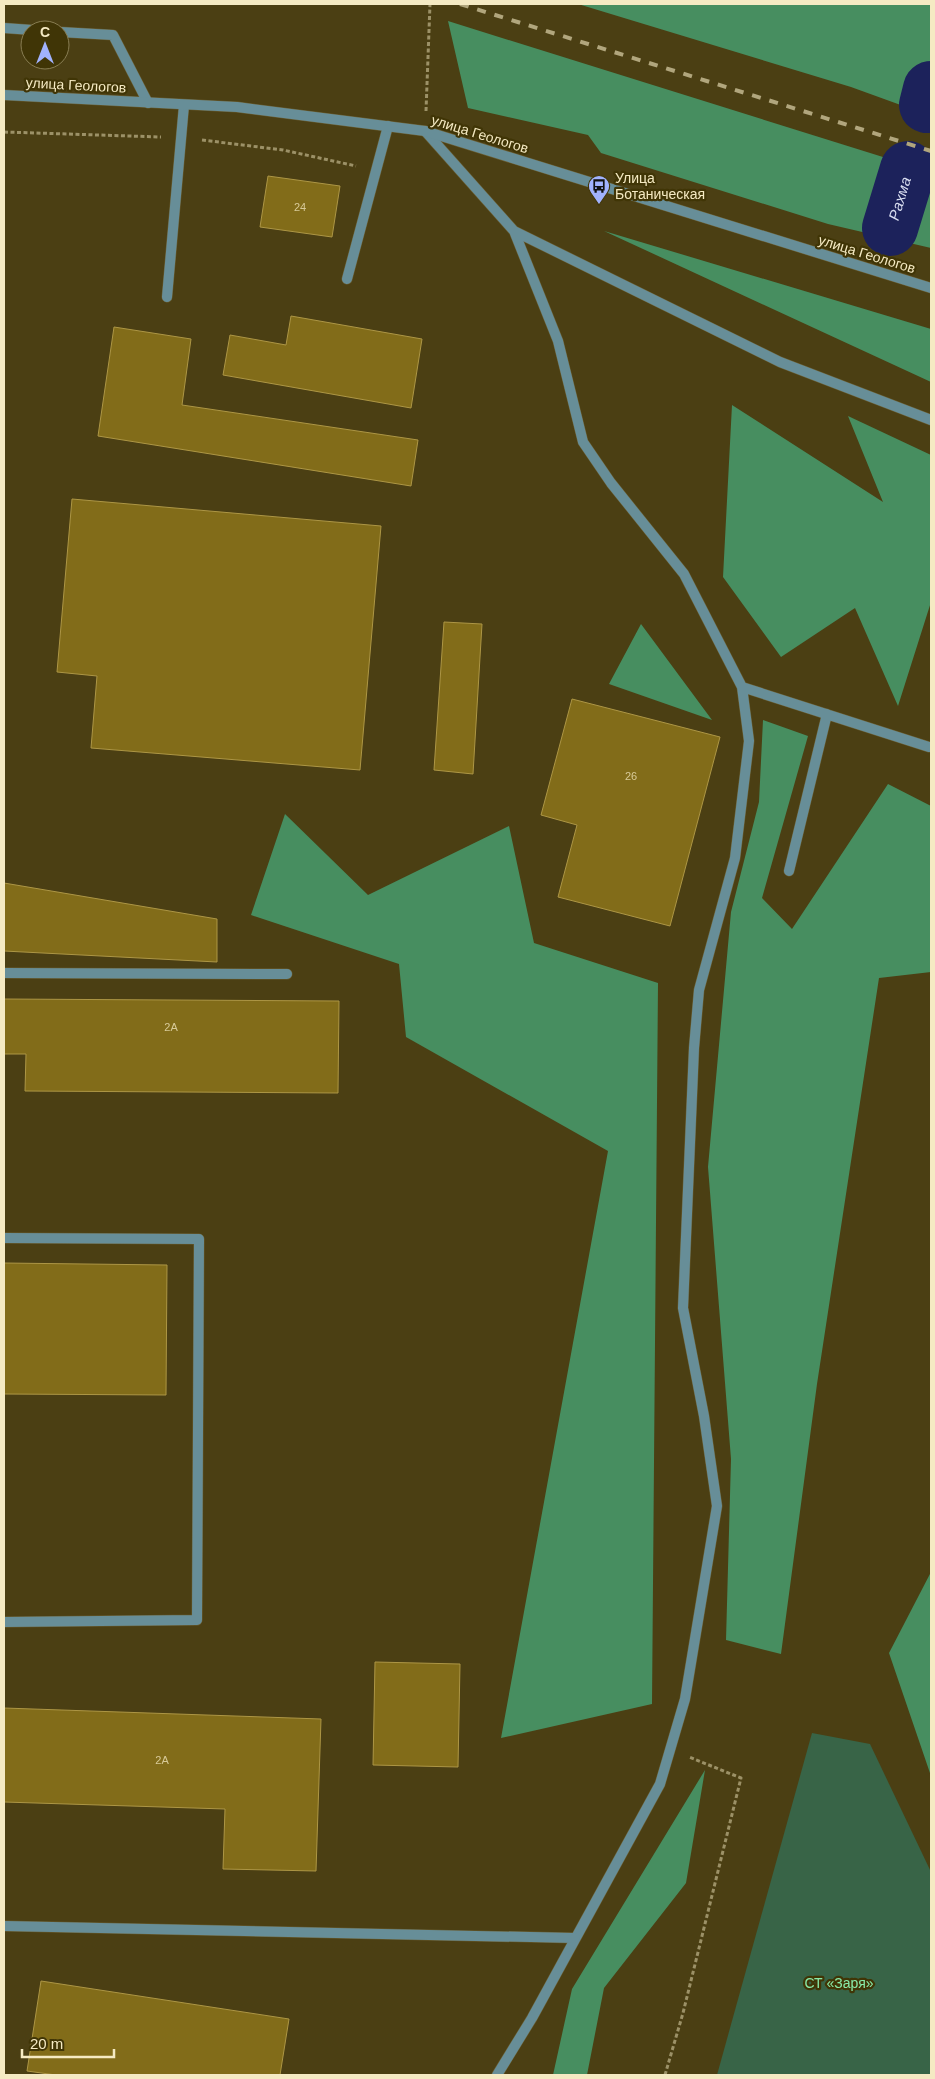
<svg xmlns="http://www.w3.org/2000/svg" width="935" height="2079" font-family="Helvetica,sans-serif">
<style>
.green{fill:#386447}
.forest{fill:#478e60}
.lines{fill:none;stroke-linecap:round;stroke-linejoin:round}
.river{stroke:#1c225b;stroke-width:56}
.building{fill:#826c19;stroke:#ad9645}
.service-casing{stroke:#6a5e33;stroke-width:11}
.minor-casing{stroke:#6a5e33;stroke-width:11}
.path{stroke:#9c9167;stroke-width:3;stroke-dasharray:4 2.5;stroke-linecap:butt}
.service{stroke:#678e98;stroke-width:10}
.minor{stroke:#678e98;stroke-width:10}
.rail{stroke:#b1a67d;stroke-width:4;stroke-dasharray:9 9;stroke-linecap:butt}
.labels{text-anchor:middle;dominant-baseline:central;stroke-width:4.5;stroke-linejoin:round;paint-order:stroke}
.number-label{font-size:11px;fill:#d8ca98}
.street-label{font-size:14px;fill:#f5eac3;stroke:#403506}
.poi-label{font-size:14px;fill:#f5eac3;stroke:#403506;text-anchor:start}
.park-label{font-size:14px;fill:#88eba9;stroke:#403506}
.water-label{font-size:15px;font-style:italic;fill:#d7dcef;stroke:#403506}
</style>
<rect width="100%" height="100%" fill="#4b3f13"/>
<path class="green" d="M812,1733L870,1744L931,1872V2075H717Z"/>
<path class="forest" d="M578,4H931V116L851,87Z
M448,21L931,172V248L828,224L601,153L588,135L468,108Z
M604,231L931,329V382Z
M732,405L883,502L848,416L931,455V602L898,706L855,608L781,657L723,577Z
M641,624L712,720L609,684Z
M763,720L808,736L762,898L792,929L888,784L931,806V972L879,978L817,1384L781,1654L726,1640L731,1459L708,1167L731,912L759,802Z
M285,814L368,895L509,826L534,943L658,983L652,1704L501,1738L608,1151L406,1037L399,964L251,915Z
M931,1572V1776L889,1653Z
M705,1770L686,1883L604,1988L587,2075H553L572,1989Z"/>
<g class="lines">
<g class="river">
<path d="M927,105L931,89"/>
<path id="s1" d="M890,228L908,169"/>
</g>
</g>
<path class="building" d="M268,176L340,186L332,237L260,227Z
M291,316L422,339L411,408L223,375L230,335L286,345Z
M114,327L191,339L182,405L418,440L411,486L98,436Z
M72,499L381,526L360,770L91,748L97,676L57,672Z
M444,622L482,624L473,774L434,770Z
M572,699L720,737L670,926L558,897L577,825L541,815Z
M4,883L217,919V962L4,951Z
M4,999L339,1001L338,1093L25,1091L26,1054H4Z
M4,1263L167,1265L166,1395L4,1394Z
M375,1662L460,1664L458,1767L373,1765Z
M4,1708L321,1719L316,1871L223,1869L225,1809L4,1802Z
M41,1981L289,2019L280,2075H56L27,2071Z"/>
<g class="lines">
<g class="service-casing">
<path id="service" d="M4,28L32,30
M60,32L113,35L148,103
M425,131L514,231L558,341L583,442L611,483L684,574L742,687L749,741L735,858L699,990L694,1048L683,1308L704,1416L717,1506L685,1699L660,1784L532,2018L497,2075
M514,231L780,362L931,420
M347,279L388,126
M167,297L184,105
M742,687L929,747
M789,871L827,714"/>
</g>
<g class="minor-casing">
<path id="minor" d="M4,95L237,107L425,131L931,288
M4,973L287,974
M4,1238L199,1239L197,1620L4,1622
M4,1926L575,1938"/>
</g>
<path class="path" d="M426,111L430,4
M4,132L161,137
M202,140L283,150L356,166
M665,2075L683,2013L741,1778L689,1757"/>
<use href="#service" class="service"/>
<use href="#minor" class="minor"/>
<path class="rail" d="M460,4L931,151"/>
</g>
<defs>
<g id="bus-pin" transform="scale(1.125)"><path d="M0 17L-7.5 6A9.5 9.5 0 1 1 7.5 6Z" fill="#a1b2fd" stroke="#403506"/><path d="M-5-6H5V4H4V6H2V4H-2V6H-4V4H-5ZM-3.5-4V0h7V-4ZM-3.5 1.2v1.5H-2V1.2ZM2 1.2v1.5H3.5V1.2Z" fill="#111"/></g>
</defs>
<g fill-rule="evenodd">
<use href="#bus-pin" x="599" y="186"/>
</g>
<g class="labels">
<g class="number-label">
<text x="300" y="207">24</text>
<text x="631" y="776">26</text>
<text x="171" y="1027">2А</text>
<text x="162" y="1760">2А</text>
</g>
<g class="street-label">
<text transform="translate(76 85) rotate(3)">улица Геологов</text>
<text transform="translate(480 134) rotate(17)">улица Геологов</text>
<text transform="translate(867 254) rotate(17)">улица Геологов</text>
</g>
<g class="poi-label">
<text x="615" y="178">Улица<tspan x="615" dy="16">Ботаническая</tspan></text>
</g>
<g class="park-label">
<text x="839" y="1983">СТ «Заря»</text>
</g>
<g class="water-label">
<text stroke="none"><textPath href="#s1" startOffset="31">Рахма</textPath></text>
</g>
</g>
<rect width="935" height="2079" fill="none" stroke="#f5eac3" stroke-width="10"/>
<g transform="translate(45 45)"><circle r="24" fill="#403506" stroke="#887d52"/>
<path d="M0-4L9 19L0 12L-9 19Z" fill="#a1b2fd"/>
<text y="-8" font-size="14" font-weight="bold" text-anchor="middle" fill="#f5eac3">С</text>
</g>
<path d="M22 2049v8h92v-8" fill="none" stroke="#f5eac3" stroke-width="2.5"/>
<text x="30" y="2049" font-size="15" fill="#f5eac3" stroke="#403506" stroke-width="4" paint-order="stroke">20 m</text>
</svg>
